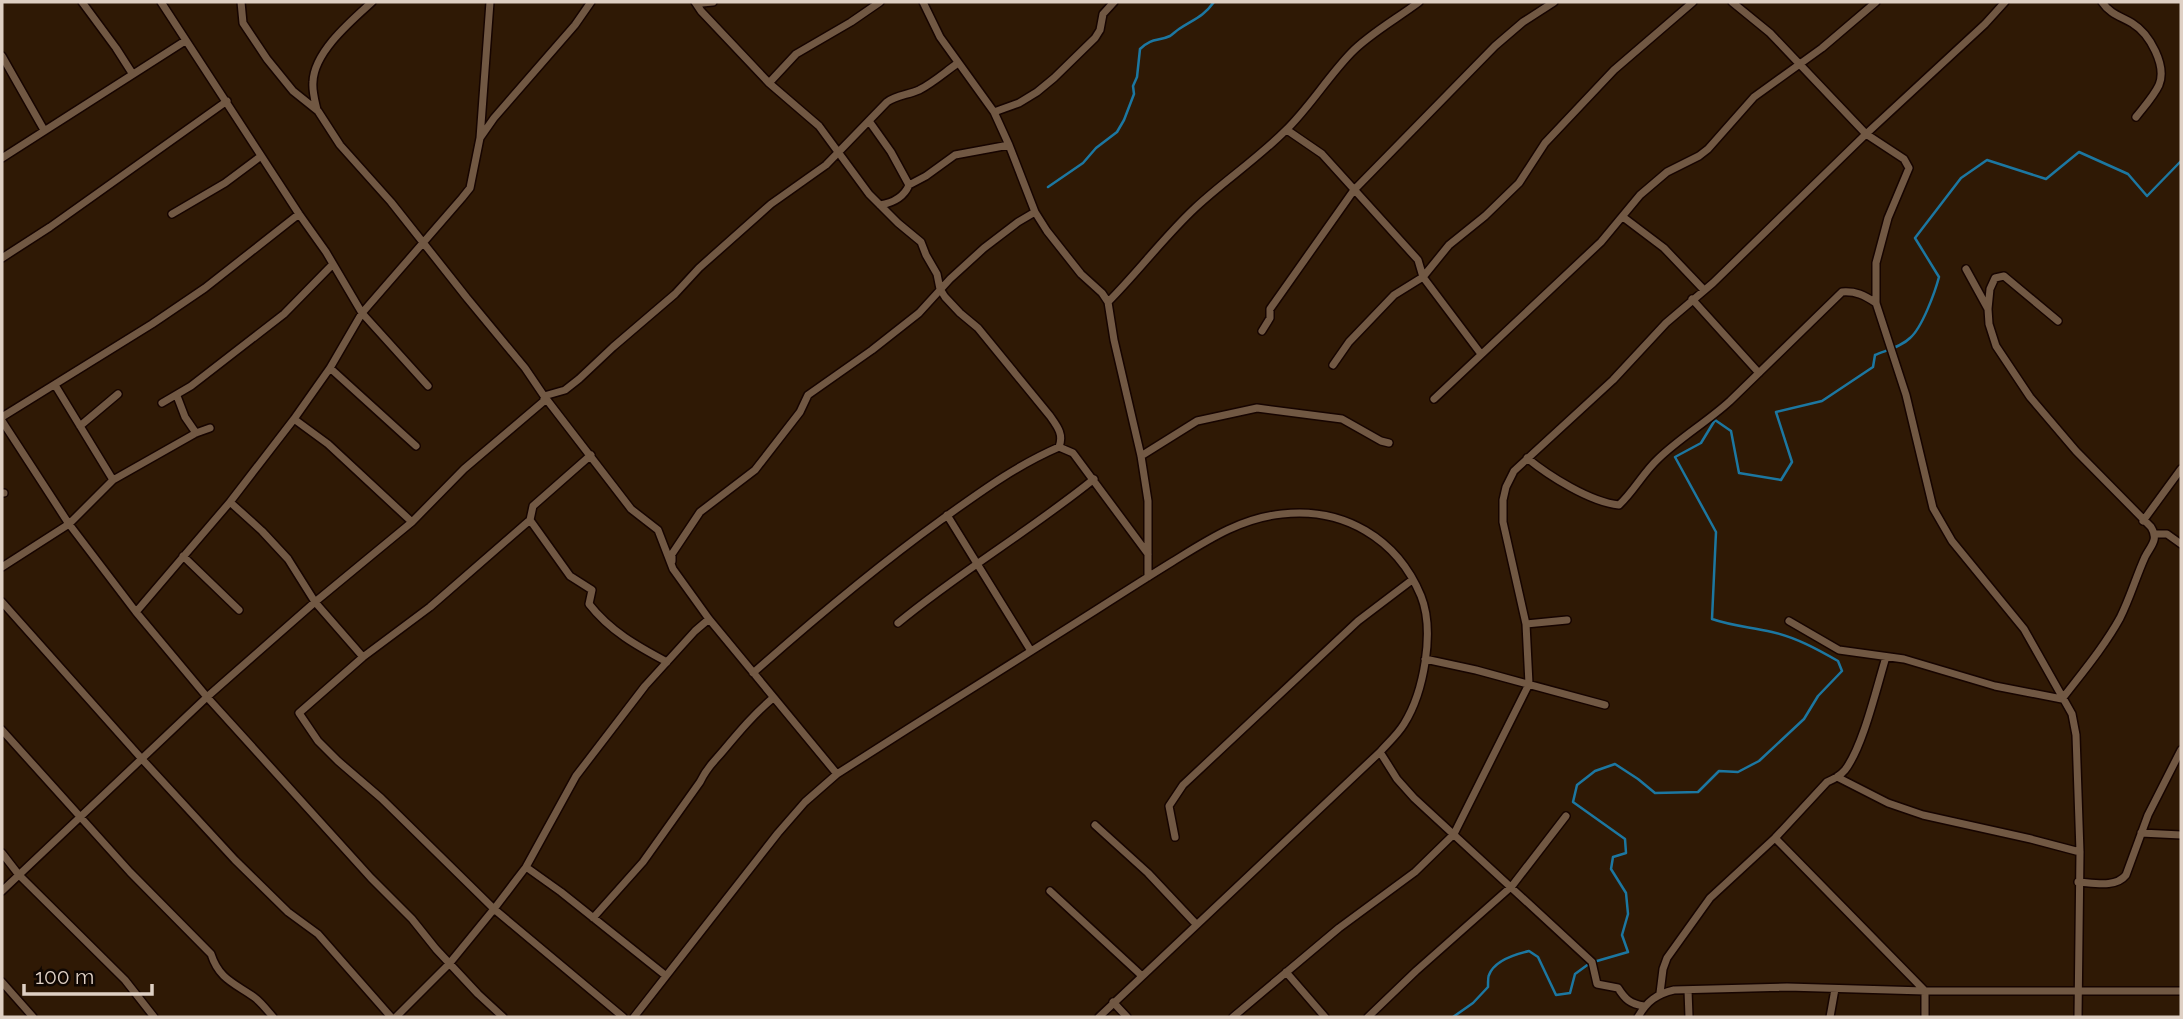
<svg xmlns="http://www.w3.org/2000/svg" width="2183" height="1019" font-family="Raleway,sans-serif">
<style>
.lines{fill:none;stroke-linecap:round;stroke-linejoin:round}
.stream{stroke:#1c77a1;stroke-width:2.5}
.street-casing{stroke:#160400;stroke-width:10}
.street{stroke:#715843;stroke-width:7}
</style>
<rect width="100%" height="100%" fill="#2f1905"/>
<g class="lines">
<path class="stream" d="M1048,187L1083,163L1096,148L1117,132L1124,120L1134,94L1133,86L1137,77L1140,49C1153,37 1157,42 1170,36C1173,34 1176,31 1179,29C1194,19 1203,17 1214,2
M1453,1017L1473,1003L1488,987C1488,986 1488,976 1489,975C1494,961 1516,954 1529,951L1538,957L1556,995L1570,993L1575,974L1590,963L1628,952L1622,935L1628,914L1626,893L1611,869L1613,857L1626,853L1625,839L1573,802L1577,785L1595,771L1615,764L1638,779L1655,793L1698,792L1719,771L1738,772L1759,761L1804,719L1818,696L1842,671L1838,661C1817,649 1795,637 1772,632C1751,627 1732,626 1712,619L1716,532L1675,457L1701,443L1715,420L1731,431L1739,473L1781,480L1792,462L1776,412L1822,401L1873,367L1875,355C1887,350 1901,347 1910,338C1922,328 1935,292 1939,277L1915,238L1961,178L1987,160L2046,179L2079,152L2128,174L2147,196L2181,161"/>
<g class="street-casing">
<path id="street" d="M82,2L116,48L132,73
M161,2L299,214L326,252L362,313L428,386
M695,2L701,11L769,83L819,126L869,194L898,223L921,242L926,255L937,274L940,289L945,297L960,313L978,328L1050,416C1057,426 1064,434 1059,447
M695,2L702,3L713,2
M923,2L940,37L994,112L1009,145L1035,212L1047,231L1081,274L1102,293L1108,302L1114,340L1141,456L1148,501V577
M1732,2L1770,33L1866,134L1904,159L1909,168L1888,218L1876,263V303L1906,395L1933,508L1952,541L2024,629L2072,714L2076,735L2080,852L2078,1017
M2102,2C2110,14 2120,16 2132,23C2150,34 2167,66 2159,85C2154,96 2143,108 2136,117
M2,56L44,130
M769,83L796,54L851,22L880,2
M317,110C315,101 312,91 313,82C314,52 351,21 372,2
M994,112L1019,103L1037,92L1054,78L1095,38L1100,30L1103,14L1114,2
M869,121L891,152L909,185C904,197 892,203 880,205
M1287,130L1322,154L1418,260L1423,277L1394,295L1349,342L1333,365
M480,138L490,2
M2,158L185,41
M909,185L926,176L955,155L1009,145
M172,214L225,183L261,156
M1623,217L1664,248L1704,290
M2,258L50,227L227,101
M1966,269L1988,309
M1692,299L1759,373
M1108,302C1138,272 1164,237 1195,208C1224,181 1257,159 1285,131C1309,108 1327,78 1351,53C1369,34 1398,18 1419,2
M1262,331L1270,318V309L1354,190L1495,46L1523,22L1554,2
M1481,354L1423,277L1449,245L1485,216L1519,183L1545,143L1614,70L1693,2
M330,368L416,446
M55,385L113,480
M177,396L185,417L196,433
M1434,399L1601,242L1640,195L1667,172L1699,156L1708,149L1754,97L1822,48L1876,2
M162,403L191,386L284,314L332,265
M2,417L152,324L205,288L299,214
M294,419L328,444L412,522
M2,421L69,524L136,612L207,697L371,878L412,919L436,949L478,994L503,1017
M80,426L118,394
M591,455L533,506L530,520L430,607L363,657L299,713L318,741L338,761L381,798L494,909L623,1017
M1141,456L1197,421L1257,408L1342,419L1381,441L1389,443
M1527,458C1549,476 1590,502 1619,505C1634,491 1643,473 1658,459C1681,437 1707,422 1730,401L1842,292C1856,291 1864,295 1876,303
M2,493H4
M230,502L262,531L288,559L315,602L363,657
M947,515L1031,651
M530,520L570,576L592,590L589,604C610,631 637,646 667,662
M2143,521L2181,469
M2155,534H2167L2181,544
M183,556L239,610
M672,561V554L700,512L755,470L800,412L808,395L872,350L919,313L950,279L984,248L1018,222L1035,212
M2,567L69,524L113,480L196,433L210,428
M2,602L141,758L235,860L288,912L318,934L391,1017
M136,612L230,502L294,419L330,368L362,313L462,198L470,188L480,138L494,118L575,25L591,2
M1789,621L1839,650L1904,659L1995,686L2062,699C2082,673 2104,647 2120,618C2130,598 2136,577 2145,557C2151,545 2159,540 2151,527L2076,451L2030,397L1996,346L1989,324L1988,309L1990,289L1995,278L2004,276L2058,321
M898,623C961,571 1031,530 1094,479
M1526,624L1567,620
M1425,659L1476,670L1605,705
M753,673C813,620 876,567 941,520C979,493 1015,466 1059,447L1073,453L1148,554
M2,730L130,872L211,954C219,979 234,983 254,997C261,1002 267,1010 273,1017
M1380,752L1397,779L1414,798L1592,962L1597,984L1618,988C1625,999 1630,1004 1644,1006
M837,774L709,619L673,569L658,530L631,509L544,396L565,390L579,379L613,347L675,294L699,268L771,204L826,165L887,102C897,95 908,95 919,90C933,83 945,72 958,63
M1837,777L1888,803L1923,815L2031,839L2080,852
M1095,825L1148,873L1196,924
M2141,833L2181,835
M1175,837L1169,806L1183,785L1358,621L1412,580
M1775,838L1925,991V1017
M2,853L19,875L125,980L154,1017
M526,867L561,892L665,975
M2078,882C2094,883 2116,888 2126,875L2148,815L2181,750
M2,891L207,697L315,602L412,522L464,469L544,401V396L525,368L467,298L391,202L340,145L318,111L293,91L267,59L243,23L241,2
M1050,891L1141,975
M593,918L643,862L700,782C707,767 713,763 723,751C739,732 754,714 773,698
M1286,972L1325,1017
M2,982L33,1017
M1688,990L1689,1017
M1660,993L1663,969L1667,958L1710,898L1775,838L1827,782C1834,779 1840,776 1845,770C1863,747 1877,686 1886,657
M1113,1002L1127,1017
M396,1017L449,964L494,909L526,867L576,776L645,686L695,631L709,619
M634,1017L778,833L805,802L837,774C923,719 1009,665 1096,610C1121,594 1146,578 1172,562C1206,541 1240,518 1282,514C1343,507 1397,538 1421,596C1435,631 1424,692 1404,724C1398,734 1388,743 1380,752L1099,1017
M1233,1017L1339,928L1415,872L1454,834L1529,684L1526,624L1503,522V500L1506,487L1514,471L1613,380L1666,323L1713,283L1866,134L1985,24L2005,2
M1368,1017L1416,971L1512,886L1566,816
M1638,1017C1647,1001 1657,994 1674,990L1787,987L1925,991H2181
M1830,1017L1835,989"/>
</g>
<use href="#street" class="street"/>
</g>
<rect width="2183" height="1019" fill="none" stroke="#dfd0c4" stroke-width="7"/>
<path d="M24 984v10h128v-10" fill="none" stroke="#dfd0c4" stroke-width="3.5"/>
<text x="35" y="984" font-size="21" fill="#dfd0c4" stroke="#100702" stroke-width="5" paint-order="stroke">100 m</text>
</svg>
